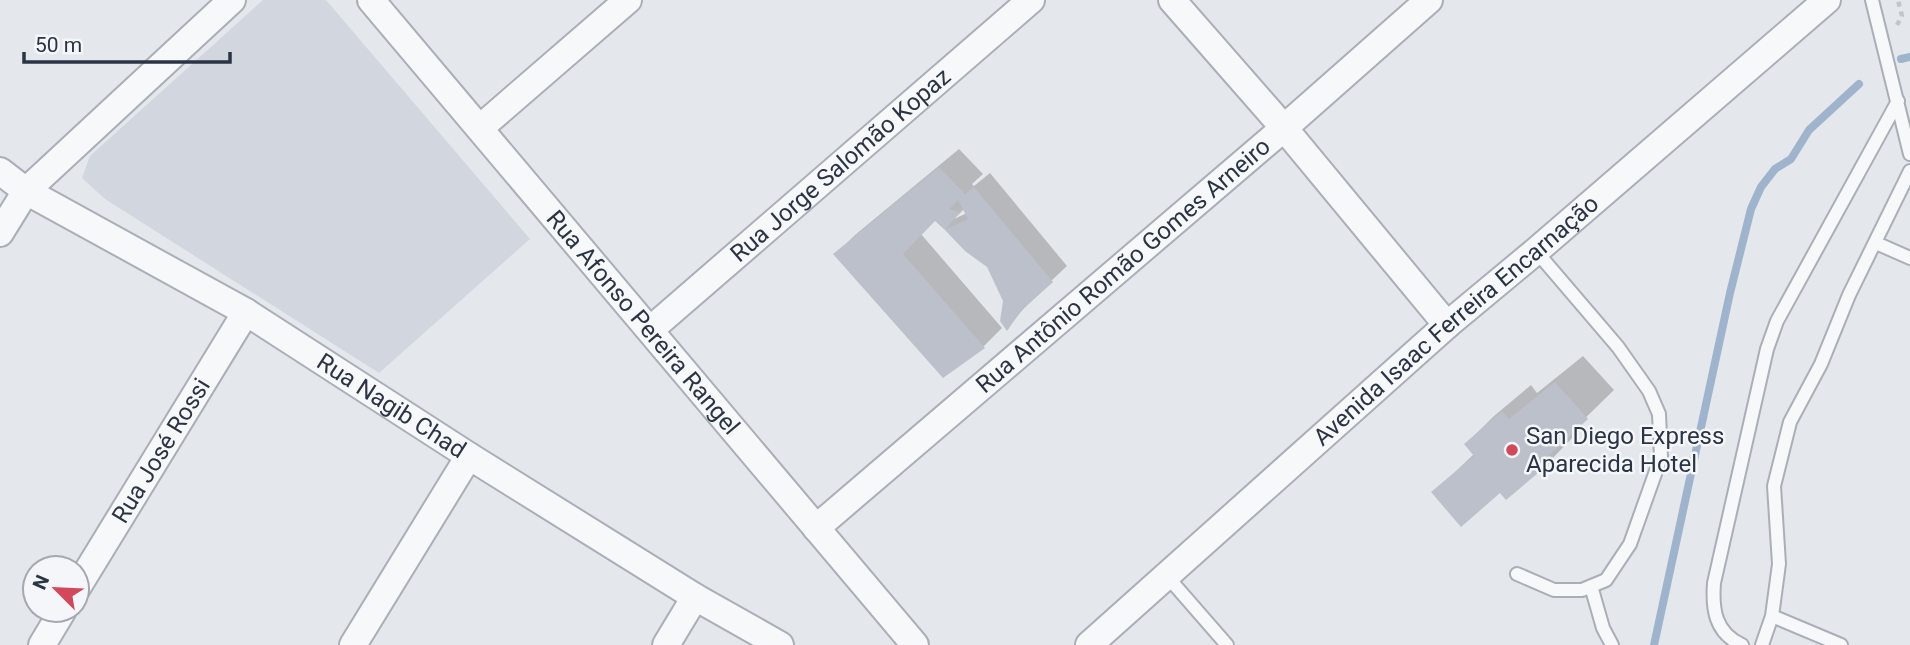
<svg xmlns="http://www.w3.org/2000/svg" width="1910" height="645" font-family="Roboto,sans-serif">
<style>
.built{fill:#d2d6de}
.shadow{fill:#0003;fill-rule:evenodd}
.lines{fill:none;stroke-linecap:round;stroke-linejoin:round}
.stream{stroke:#9fb4cc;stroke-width:8}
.building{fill:#bbc0ca}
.service-casing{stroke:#a9aeb7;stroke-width:16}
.minor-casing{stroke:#a9aeb7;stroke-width:30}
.path{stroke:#c2c5cb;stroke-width:4.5;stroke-dasharray:5 5;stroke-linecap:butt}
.service{stroke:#f7f8fa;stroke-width:12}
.minor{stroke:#f7f8fa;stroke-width:26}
.poi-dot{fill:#d1495b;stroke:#f4f6f9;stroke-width:2.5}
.labels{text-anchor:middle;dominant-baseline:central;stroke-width:5;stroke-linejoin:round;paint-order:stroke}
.street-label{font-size:24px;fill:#2b3445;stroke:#f4f6f9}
.poi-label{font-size:24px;fill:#2b3445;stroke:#f4f6f9;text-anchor:start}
</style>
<rect width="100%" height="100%" fill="#e4e7ec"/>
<path class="built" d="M263,0H326L530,239L379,373L105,199L82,178L90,156Z"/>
<path class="shadow" d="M959,149L983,174L972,184L974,186L990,173L1067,266L1033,298L1007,328L1004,301L989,266L966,250L935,219L921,234L1002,328L983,347L836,254L855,235ZM965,208L967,213L954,219Z
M1583,356L1614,390L1573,430L1576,434L1549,462L1434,492L1474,454L1466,444L1494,416L1531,385L1537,393Z"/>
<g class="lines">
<path class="stream" d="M1901,59L1910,57
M1654,645L1730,293L1751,209L1761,187L1775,169L1791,159L1809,130L1859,84"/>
</g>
<path class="building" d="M939,167L965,194L974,187L1053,282L1021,311L1007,331L1000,321L1003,301L987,267L965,251L945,230L968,219L958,200L949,209L960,212L945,230L935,221L903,254L985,348L943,378L833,254Z
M1555,382L1588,419L1546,458L1550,463L1506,500L1500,493L1461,527L1431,492L1474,456L1464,444L1502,411L1509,419Z"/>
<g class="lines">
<g class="service-casing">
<path id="service" d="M1872,0L1910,154
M1876,243L1910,258
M1517,574L1554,590H1582L1606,580L1630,544L1661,457L1659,414L1649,391L1618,347L1536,251
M1166,575L1227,645
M1591,586L1603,628L1612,645
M1742,645C1715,633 1712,609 1714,583L1767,349L1777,321L1898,101
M1762,645L1772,616
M1841,645L1772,616L1779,564L1774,486L1790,422L1821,364L1849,295L1910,171"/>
</g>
<g class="minor-casing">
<g id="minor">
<path id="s1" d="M371,0L915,645"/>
<path d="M1172,0L1284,128L1447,325"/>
<path d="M480,128L628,0"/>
<path id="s2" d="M0,171L26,191L246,312L469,456L695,597L780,645"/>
<path d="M0,233L26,191L232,0"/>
<path id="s3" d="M650,330L1031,0"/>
<path id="s4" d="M816,528L1284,128L1429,0"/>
<path id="s5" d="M77,588L246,312"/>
<path d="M42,645L63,610"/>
<path d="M353,645L469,456"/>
<path d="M666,645L695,597"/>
<path id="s6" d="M1089,645L1447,325L1536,251L1827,0"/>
</g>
</g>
<path class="path" d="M1897,25L1902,16L1898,0"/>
<use href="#service" class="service"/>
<use href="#minor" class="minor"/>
</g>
<circle class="poi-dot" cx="1512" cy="450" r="7"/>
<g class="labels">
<g class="street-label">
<text stroke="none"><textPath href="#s3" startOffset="252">Rua Jorge Salomão Kopaz</textPath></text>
<text stroke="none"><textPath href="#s4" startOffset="404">Rua Antônio Romão Gomes Arneiro</textPath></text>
<text stroke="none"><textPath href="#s6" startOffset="490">Avenida Isaac Ferreira Encarnação</textPath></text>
<text stroke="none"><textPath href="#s1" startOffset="422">Rua Afonso Pereira Rangel</textPath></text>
<text stroke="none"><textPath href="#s2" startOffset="457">Rua Nagib Chad</textPath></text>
<text stroke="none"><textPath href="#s5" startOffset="161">Rua José Rossi</textPath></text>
</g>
<g class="poi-label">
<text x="1526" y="436">San Diego Express<tspan x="1526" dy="28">Aparecida Hotel</tspan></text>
</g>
</g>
<g transform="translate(56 589) rotate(294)"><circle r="33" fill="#f4f6f9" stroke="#a4a8b1" stroke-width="2"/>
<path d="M0-5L12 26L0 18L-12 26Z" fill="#d1495b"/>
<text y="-10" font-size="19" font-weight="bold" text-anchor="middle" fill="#2b3445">N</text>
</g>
<path d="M24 52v10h206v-10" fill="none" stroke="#2b3445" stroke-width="3.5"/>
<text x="35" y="52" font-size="21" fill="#2b3445" stroke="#f4f6f9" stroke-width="5" paint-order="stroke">50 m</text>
</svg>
